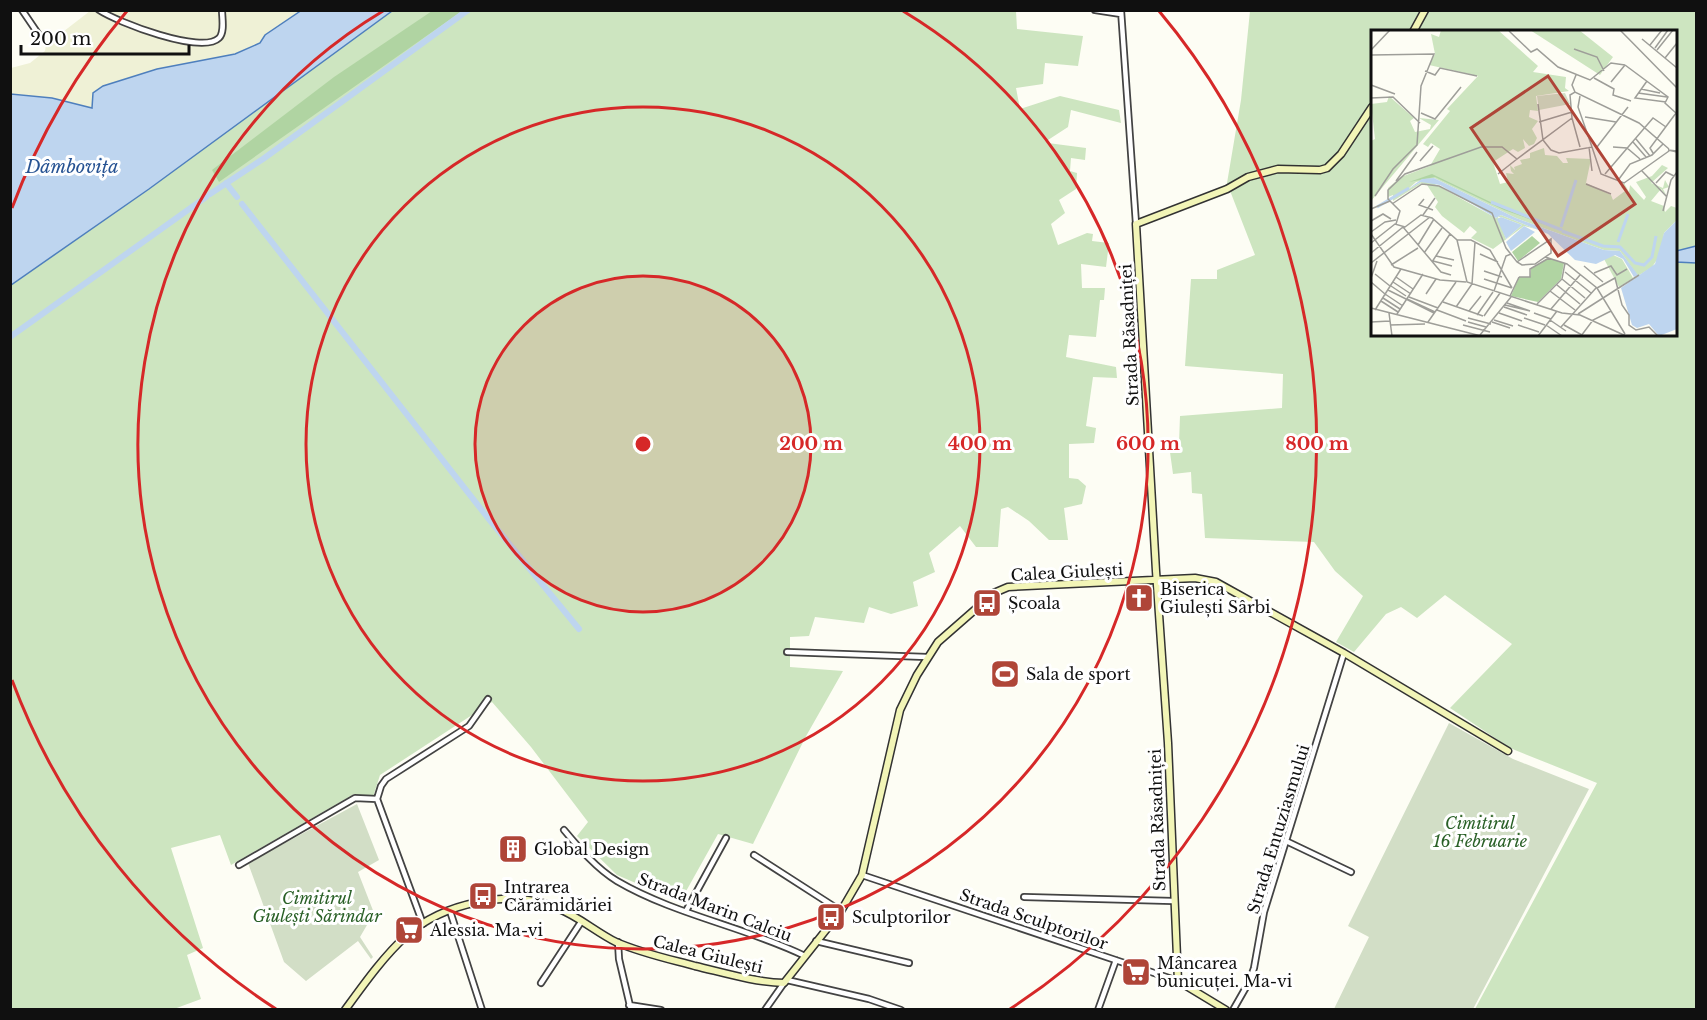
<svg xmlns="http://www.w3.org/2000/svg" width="1707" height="1020" font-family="'Libre Baskerville',serif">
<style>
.farmland{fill:#eff1d6}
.green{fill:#cde5c0}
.forest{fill:#b0d4a2}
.cemetery{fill:#d2dec6}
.water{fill:#bed5ef;stroke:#4e7fbd;stroke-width:1.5}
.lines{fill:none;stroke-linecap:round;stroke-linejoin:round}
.canal{stroke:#bed5ef;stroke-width:6}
.street-casing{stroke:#434343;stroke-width:8}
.secondary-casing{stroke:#323232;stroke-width:9}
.street{stroke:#fff;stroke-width:4.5}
.secondary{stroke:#f2f5b7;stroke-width:6}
.ring{fill:none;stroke:#d62828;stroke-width:3}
.labels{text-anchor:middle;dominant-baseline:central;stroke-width:6;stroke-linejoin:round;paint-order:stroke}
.street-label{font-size:16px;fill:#101010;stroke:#fff}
.poi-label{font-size:16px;fill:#101010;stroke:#fff;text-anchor:start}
.park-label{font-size:16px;font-style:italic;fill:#2a6027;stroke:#fff}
.water-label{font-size:18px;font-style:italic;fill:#275393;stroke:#fff}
.inset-river{fill:none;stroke:#bed5ef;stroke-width:3}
.inset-road{fill:none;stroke:#9e9e99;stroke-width:1.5}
.view{fill:#af4538;fill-opacity:0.15;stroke:#af4538;stroke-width:3}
.inset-edge{fill:none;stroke:#101010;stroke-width:3}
.centre{fill:#d62828;stroke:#fff;stroke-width:3}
.ring-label{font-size:18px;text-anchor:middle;font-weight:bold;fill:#d62828;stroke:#fff;stroke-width:6;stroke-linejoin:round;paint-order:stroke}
</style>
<rect width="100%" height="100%" fill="#fdfdf4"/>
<path class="farmland" d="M90,11H302L265,35L260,43L234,54L157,69L103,87L93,93V108L52,98L11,94V68L30,63L45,51L46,45Z"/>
<path class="green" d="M392,11H1016L1017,29L1083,36L1078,66L1045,63L1043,84L1016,88L1020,109L1060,96L1119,110L1121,123L1071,110L1068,127L1048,140V143L1086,148L1085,160L1071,158L1070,171L1077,173L1076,189L1059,200L1065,213L1051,224L1058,245L1087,233L1093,234L1092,241L1109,243L1106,267L1081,264L1082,288H1105L1104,300H1100L1096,337L1069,335L1066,357L1116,367L1117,378L1093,377L1086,426L1096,428L1094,443L1069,444V478L1078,479L1086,486L1082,504L1064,508L1068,540H1049L1029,521L1008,507L1001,509L998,547H976L960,526L929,553L935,572L913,582L918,606L891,614L869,607L864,623L815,617L809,636L790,637V667L843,671L805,738L753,844L718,834L680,902L617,875L577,836L588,822L531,747L492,702L380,775L373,797L354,794L231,865L220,835L171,848L203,948L187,955L201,999L174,1009H11L10,285L149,189Z
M1250,11H1696V246L1676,251V32H1372V334H1676V262L1696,263V1009H1475L1597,783L1510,748L1450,708L1512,644L1445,595L1417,618L1401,607L1386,614L1354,652L1336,642L1363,596L1335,571L1314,542L1205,538L1202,494L1192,493L1191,472L1173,474L1169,445L1179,444L1180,416L1282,408L1283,374L1185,366L1191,279H1217V270L1255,255L1227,183L1241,100Z"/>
<path class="forest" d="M432,11H462L219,182L212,170L334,77Z"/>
<path class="cemetery" d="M1449,723L1513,759L1589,789L1473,1009H1334L1369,937L1348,926Z
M357,804L379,860L358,872L374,913L360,937L373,957L371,959L358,941L306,981L284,962L248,863Z"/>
<path class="water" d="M302,10L392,11L149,189L11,285V94L52,98L92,108L93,93L103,86L157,69L235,54L260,43L265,35Z
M1696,246V263L1676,262V251Z"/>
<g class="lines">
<path class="canal" d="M226,183L237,197
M210,194L263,159L468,10
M242,204L488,518L579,629
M10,337L206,197"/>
<g class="street-casing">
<path id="street" d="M22,10L39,35
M99,10C117,22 202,55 219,38C225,32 222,18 222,10
M1095,10L1121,14
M1121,10L1136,224
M787,652L927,657
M377,799L423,924
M564,830C579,848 597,869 617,881C675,915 746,927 805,956
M1286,841L1351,872
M754,855L841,911
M239,865L355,798L377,799L381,786L386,779L469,726L488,699
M862,875L1178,981
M1024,897L1173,901
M450,911L482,1010
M686,911L726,838
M816,941L909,963
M618,942L619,959L631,1010
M787,980L869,999L901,1010
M541,983L581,922
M629,1005L661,1010
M765,1010L784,983
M1098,1010L1116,960
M1233,1010L1249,982L1254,968L1264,912L1344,653"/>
</g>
<g class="secondary-casing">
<path id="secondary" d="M1413,32L1425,10
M345,1010C364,984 383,957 406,936C443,903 510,888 557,908C578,916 596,932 616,942C641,953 669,959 695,966C725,973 754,982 784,983L841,911L862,875L900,710L917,675L938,642L994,593L1008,587L1195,578L1216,582L1344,653L1508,751
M1226,1010L1178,981L1168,743L1156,571L1136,224L1227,189L1248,177L1278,169L1320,170L1327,168L1341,154L1372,107"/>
</g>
<use href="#street" class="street"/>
<use href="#secondary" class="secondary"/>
</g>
<circle cx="643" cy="444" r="168" fill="#d62828" fill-opacity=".12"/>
<g class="ring">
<circle cx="643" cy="444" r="168"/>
<circle cx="643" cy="444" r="337"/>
<path d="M903 11A505 505 0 1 1 383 11"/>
<path d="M276 1009A674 674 0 0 1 12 680M12 208A674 674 0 0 1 127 11M1159 11A674 674 0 0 1 1010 1009"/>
</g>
<defs>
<g id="church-square" transform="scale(1.5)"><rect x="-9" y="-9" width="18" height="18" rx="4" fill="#af4538" stroke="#fff"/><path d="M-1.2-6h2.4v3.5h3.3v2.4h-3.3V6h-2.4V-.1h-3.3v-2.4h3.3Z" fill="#fff"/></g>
<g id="bus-square" transform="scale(1.5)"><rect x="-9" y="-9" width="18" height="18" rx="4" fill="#af4538" stroke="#fff"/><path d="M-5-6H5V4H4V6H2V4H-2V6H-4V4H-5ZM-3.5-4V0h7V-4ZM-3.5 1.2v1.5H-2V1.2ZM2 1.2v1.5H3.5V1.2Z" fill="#fff"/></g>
<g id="stadium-square" transform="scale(1.5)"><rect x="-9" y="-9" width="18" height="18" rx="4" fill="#af4538" stroke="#fff"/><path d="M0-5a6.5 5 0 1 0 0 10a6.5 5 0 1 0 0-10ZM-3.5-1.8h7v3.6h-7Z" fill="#fff"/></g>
<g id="building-square" transform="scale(1.5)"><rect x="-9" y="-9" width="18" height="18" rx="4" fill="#af4538" stroke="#fff"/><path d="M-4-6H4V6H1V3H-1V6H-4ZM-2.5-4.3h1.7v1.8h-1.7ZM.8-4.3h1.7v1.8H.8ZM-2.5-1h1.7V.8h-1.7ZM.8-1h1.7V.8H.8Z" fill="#fff"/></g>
<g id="supermarket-square" transform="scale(1.5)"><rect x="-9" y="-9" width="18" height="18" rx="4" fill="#af4538" stroke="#fff"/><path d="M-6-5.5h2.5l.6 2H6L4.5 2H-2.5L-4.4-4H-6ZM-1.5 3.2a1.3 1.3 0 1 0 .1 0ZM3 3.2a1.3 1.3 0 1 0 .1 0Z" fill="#fff"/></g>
</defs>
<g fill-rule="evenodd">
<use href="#church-square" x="1139" y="598"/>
<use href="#bus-square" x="987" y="603"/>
<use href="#stadium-square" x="1005" y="674"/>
<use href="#building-square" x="513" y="849"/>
<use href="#bus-square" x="483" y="896"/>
<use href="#bus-square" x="831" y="917"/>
<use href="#supermarket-square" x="409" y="930"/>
<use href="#supermarket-square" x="1136" y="972"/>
</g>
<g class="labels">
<g class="street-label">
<text transform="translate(1129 335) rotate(-93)">Strada Răsadniței</text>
<text transform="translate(1067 572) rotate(-3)">Calea Giulești</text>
<text transform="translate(1157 820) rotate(-92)">Strada Răsadniței</text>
<text transform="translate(1278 829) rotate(-73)">Strada Entuziasmului</text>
<text transform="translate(715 907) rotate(21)">Strada Marin Calciu</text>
<text transform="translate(1034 919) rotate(19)">Strada Sculptorilor</text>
<text transform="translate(708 954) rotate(14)">Calea Giulești</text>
</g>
<g class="poi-label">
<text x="1160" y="589">Biserica<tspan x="1160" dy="18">Giulești Sârbi</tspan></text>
<text x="1008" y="603">Școala</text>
<text x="1026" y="674">Sala de sport</text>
<text x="534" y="849">Global Design</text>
<text x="504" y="887">Intrarea<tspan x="504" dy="18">Cărămidăriei</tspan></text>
<text x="852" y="917">Sculptorilor</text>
<text x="430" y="930">Alessia. Ma-vi</text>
<text x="1157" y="963">Mâncarea<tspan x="1157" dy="18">bunicuței. Ma-vi</tspan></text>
</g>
<g class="park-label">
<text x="1480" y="823">Cimitirul<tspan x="1480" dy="18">16 Februarie</tspan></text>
<text x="317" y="898">Cimitirul<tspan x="317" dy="18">Giulești Sărindar</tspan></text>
</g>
<g class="water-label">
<text x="72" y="167">Dâmbovița</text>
</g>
</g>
<g transform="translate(1371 30)">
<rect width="306" height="306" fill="#fdfdf4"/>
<path d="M70,0H127L167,36L162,42L195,47L194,58L198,61L165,66L167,81L159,80L158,87L167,91L161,99L166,108L163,114L158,116L152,109L154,118L147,122L142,119L122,132L129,154L137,152L135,143L143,144L140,141L139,135L144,140L143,137L151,134L149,130L159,128V123L173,118L174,125L186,126L192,133H197L195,128L220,129L215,153L240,165L242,170L254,161L250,157L253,153L258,162L259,155L273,170L275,167L265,152L281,146L291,135L297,138L280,153L292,158L294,150L298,157L292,159L296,167L290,159L280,171L293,176L294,182L300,176L306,178V190L293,203L290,224L281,237L267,246L249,221L233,220L145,188L63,148L45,152L36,160L50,152H60L125,188L130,185L165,199L153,196L122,219L100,208L106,202L99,196L93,203L71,186L64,177L67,172L56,155L51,153L22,171V165L17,167V158L30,147L59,136L69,119L60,113L57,117L52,114L79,81L76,79L107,46L58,35L64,24L60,4L68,7ZM127,187H130L151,195L135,209ZM159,0H208L242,27L229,45ZM18,66L43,88L39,91L44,102L59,99L60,95L48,88L68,90L0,171V111L4,109L0,74L16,72ZM242,225L251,229L262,248L248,257L233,229Z" fill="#cde5c0" fill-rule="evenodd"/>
<path d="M61,144L134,179L189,200L133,180L64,147L38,152ZM161,206L169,213L147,231L141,222ZM177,228L193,233L190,249L167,272L140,266L148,247H159L160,239Z" fill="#b0d4a2"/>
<path d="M194,63L199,74L168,80L166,66Z" fill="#d2dec6"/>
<path d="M63,148L145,188L233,220L249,221L267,245L263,247L252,229L244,225L225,234L204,230L177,204L130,185L125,188L69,155L50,152L36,160L51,149ZM130,187L151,195L135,209L126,189ZM306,190V299L288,306L278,294L266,298L261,295L250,258L284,234L293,203ZM153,196L164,202L140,221L135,212Z" fill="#bed5ef"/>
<path class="inset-river" d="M120,172L191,200M6,177L38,158M190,197L205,150M191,201L232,216L249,217L264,233L273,235L281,227L285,206M247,212L257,184"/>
<path class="inset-road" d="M249,0L306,58M138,1L160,22L166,19L187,37L219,50L240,33L254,35M271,9L306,38M279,15L291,0M284,18L297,0M203,19L226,27L233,41M0,20L19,0M286,20L302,0M0,25L63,24L50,56L46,115L22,139L4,166M294,28L306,13M254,35L297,67L294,73L305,83L279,118L282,123M54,41L64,45L69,38L106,46M223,48L243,59L242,65L260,71M276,51L264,68L295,72M240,52L254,35M0,55L24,64M270,59L289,63M204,62L201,55L205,45M267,63L296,67M209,66L207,77L221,117M0,68L22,67L49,93M167,74L172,110M50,83L64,89L90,57M214,87L245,92M201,88L209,117M168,92L201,82M265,109L279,126M172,110L180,120L188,123L221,117L230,144L253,153L298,121M262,112L275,127M218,117L221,141M226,117L257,77M242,117L256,118L269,129M306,121L297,120L306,122M49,131L62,116M271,141L296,167M127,144L146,129M234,144L282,88L295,97M248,149L259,134L281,125L292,114M25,151L46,122M285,153L295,142L303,146M215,154L240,164M53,169L48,175L62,180M21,174L51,154L68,156L121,183L135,218L146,232L151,235L164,234L180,223V209L146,232M0,179L19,171M292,181L300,150L306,142M52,185L64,168M0,191L12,184L20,189M25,194L29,181L17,169V160L34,144L110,117H131L146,129L201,88L199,65L204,62L268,93L298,119M0,202L14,192L25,190M0,204L23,237L69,250L95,252M86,210H100L119,220L141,258M0,213L24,194L34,197L50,185L61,188L86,210L96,252L191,283L209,285L255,306M47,215L63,189M0,223L32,197L70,242L80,245M53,223L71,198M109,224L127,232M65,226L83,230M174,227L196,234L226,258L254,304M62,231L81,236M61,232L79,204M0,233L59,187M20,235L47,218M213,236L232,252M113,241L131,247M194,242L220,263M223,243L240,236L246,245L256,239M4,244L19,256M25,247L42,259M148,247H159V239L178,228M0,248L6,231M113,249L141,258M191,249L214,268M0,252L14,264M22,252L40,264M186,255L209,274M20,256L35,266M226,258L244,248L251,275L258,285V295L265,300L278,297L287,306M17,260L63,283M123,261L135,226L140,224M179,261L204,280M14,264L32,276M55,264L65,249M139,266L148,247M38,267L67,278M12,268L29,279M36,269L64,282M10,271L27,282M72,272L112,286M166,274L191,249L194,233M134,275L159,281L136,273M85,277L101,254L104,212M133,277L156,285M0,278L110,306M180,279L209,245M4,280L30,239M66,280L95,291M98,281L110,266M18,283L21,306M128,283L151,291M163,283L180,289M26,284L52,244M207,284L268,245M106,285L122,262M113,286L129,263M97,288L120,294M153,288L174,295M123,290L142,296M179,290L195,301M0,292L19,291M57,292L85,252M97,292L115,297M121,292L139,298M19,295L54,294M92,295L119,302M147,295L168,302M175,295L191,306M193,295L211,305M190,297L225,258M109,305L140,267M167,306L186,281M210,306L222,290L240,281"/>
<path class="view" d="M177,46L264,174L187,226L100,98Z"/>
<rect width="306" height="306" class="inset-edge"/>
</g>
<circle cx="643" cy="444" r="9" class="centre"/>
<g class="ring-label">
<text x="811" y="450">200 m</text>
<text x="980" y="450">400 m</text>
<text x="1148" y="450">600 m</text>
<text x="1317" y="450">800 m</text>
</g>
<rect width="1707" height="1020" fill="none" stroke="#101010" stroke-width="24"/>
<path d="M21 45v9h168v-9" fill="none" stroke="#101010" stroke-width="3"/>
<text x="30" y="45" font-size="18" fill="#101010" stroke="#ffffff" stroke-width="4.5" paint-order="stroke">200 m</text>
</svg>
